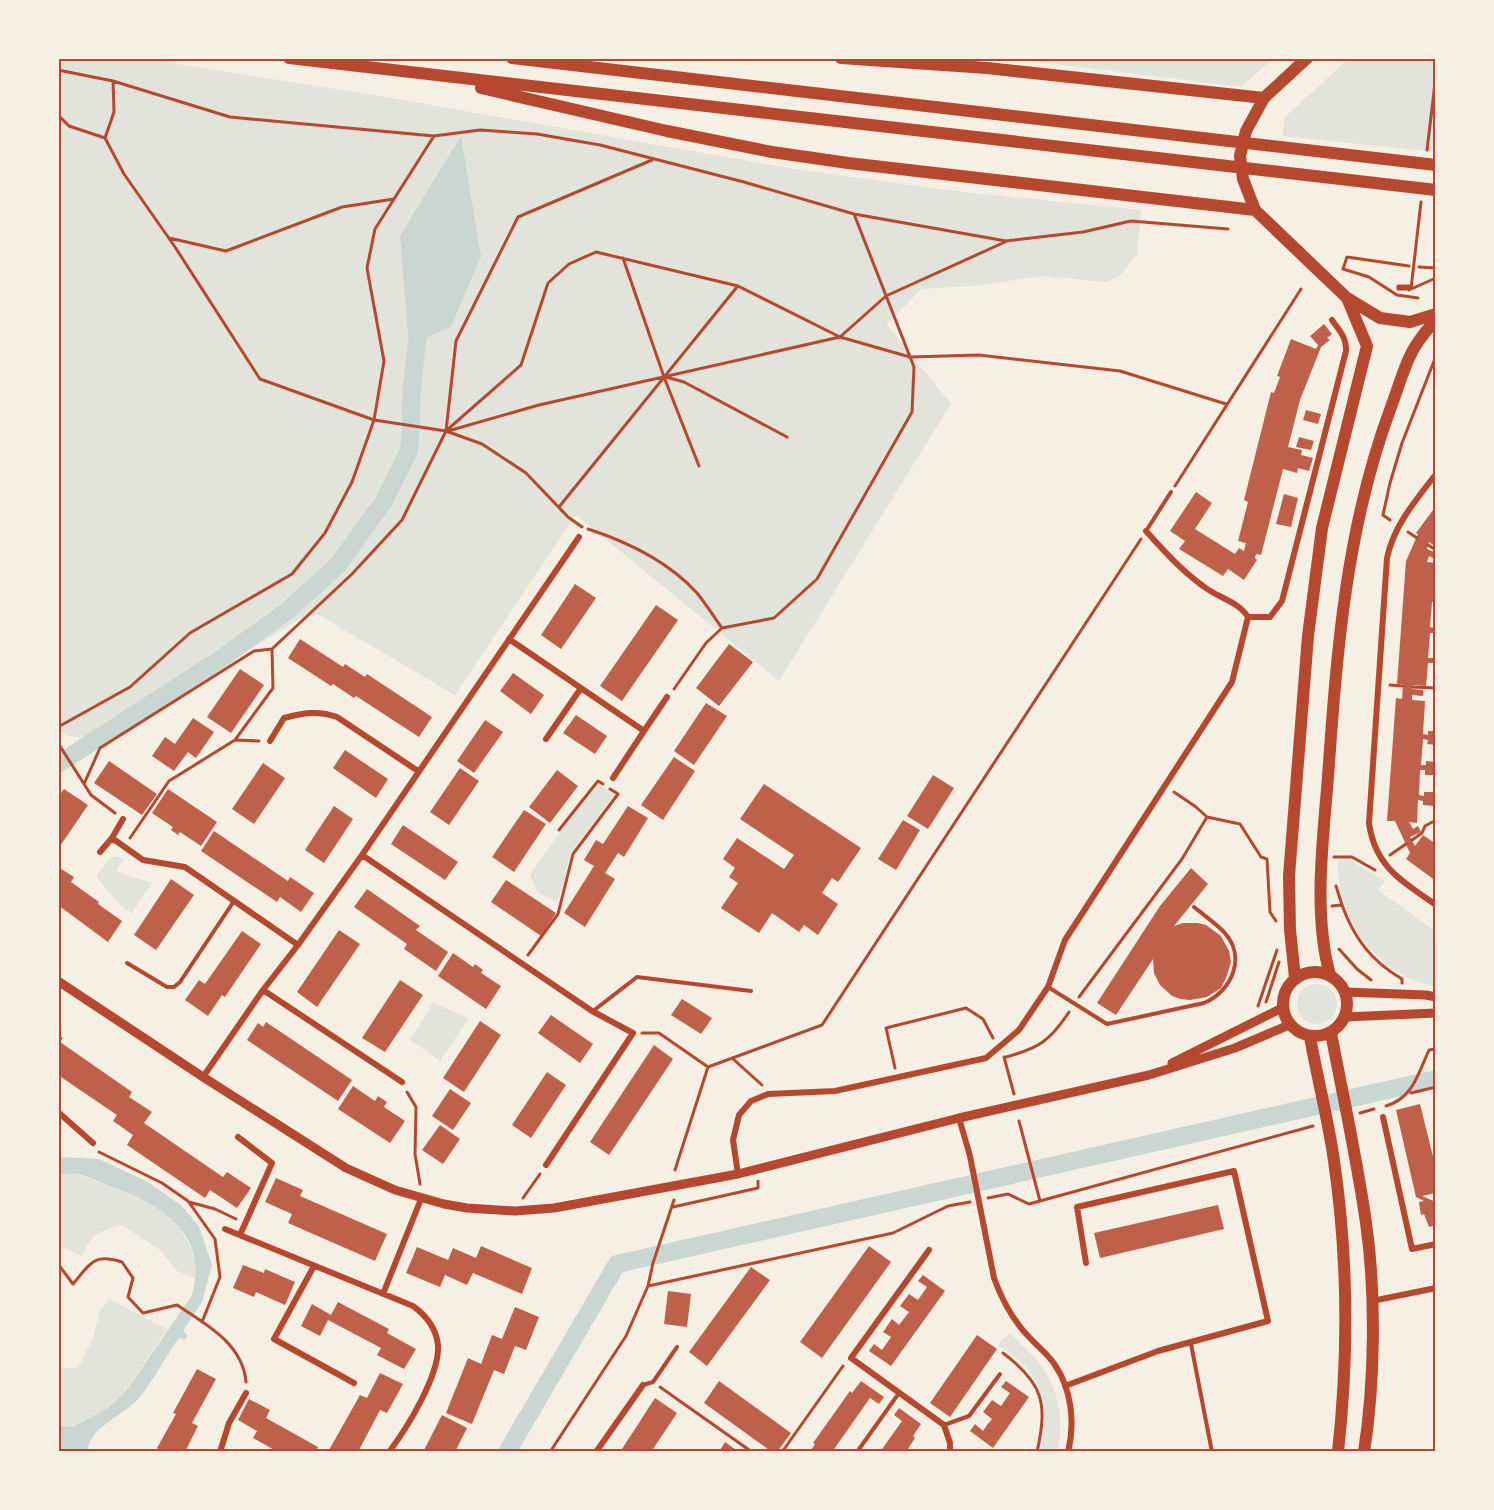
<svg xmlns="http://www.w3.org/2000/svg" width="1494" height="1510" font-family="'Nunito Sans',sans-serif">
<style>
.green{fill:#e2e4dc}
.water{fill:#c9d6d2}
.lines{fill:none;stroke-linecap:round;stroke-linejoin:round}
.canal{stroke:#c9d6d2;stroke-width:18}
.building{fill:#bf614a}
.path{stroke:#b5482f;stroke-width:3}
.service{stroke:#b5482f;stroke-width:4}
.minor{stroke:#b5482f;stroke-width:6}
.tertiary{stroke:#b5482f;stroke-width:9}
.primary{stroke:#b5482f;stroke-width:12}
.neatline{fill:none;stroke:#b5482f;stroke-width:2}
</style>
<rect width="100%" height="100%" fill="#f6efe4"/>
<path class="green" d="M58,59H146L386,97L788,168L946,190L1141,210L1137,254L1122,274L1106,282L1042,276L973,286L921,289L887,325L951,404L779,681L576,515L455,695L312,611L103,741L68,736L58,730Z
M1016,59L1273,58V59L1240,87Z
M1348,59H1435V152L1283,136L1284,118Z
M598,784L614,795L571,852L558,903L537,892L530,875L562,829Z
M115,856L124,859L117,870L123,874L152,883L132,913L121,906L96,877L108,860Z
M1338,861H1351L1385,881L1378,890L1435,931V986C1378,977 1336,918 1338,861Z
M1297 1004a20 20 0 1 1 40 0a20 20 0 1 1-40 0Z
M433,1003L469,1018L440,1061L410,1040Z
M76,1174L122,1191L157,1207L178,1224L194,1254L196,1279L177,1271L160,1250L122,1225C100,1231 92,1233 82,1256L60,1246L59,1243V1175Z
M109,1299L167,1329L127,1390L108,1408L73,1427L59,1426V1368H78L94,1336L100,1310Z
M1010,1333C1019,1344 1031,1352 1039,1363C1059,1389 1065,1421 1057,1451H1040C1047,1422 1047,1388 1024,1365C1017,1357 1006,1351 997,1345Z"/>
<path class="water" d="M461,136L481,256L451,327L409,345L400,236Z
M59,1157L99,1159L146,1181L181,1205L199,1226L212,1265L202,1302L183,1331L188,1335L185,1340L179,1338C165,1356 150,1388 134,1403C120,1417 88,1429 88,1451H59V1426L73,1427L108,1408L127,1390L192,1295C209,1233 162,1205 112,1187C101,1183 88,1176 77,1174C71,1173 64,1175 59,1175Z"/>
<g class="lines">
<path class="canal" d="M58,764L222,658L287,611L337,566L384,501L407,455L410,444L412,384L420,319
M507,1452L617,1264L1436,1079"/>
</g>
<path class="building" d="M1324,324L1332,334L1327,338L1330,340L1321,347L1300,400L1288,447L1302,450L1301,455L1313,458L1309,471L1298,468L1297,473L1283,469L1261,555L1256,554L1255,558L1257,560L1244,580L1228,569L1223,576L1179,549L1185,541L1170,531L1196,492L1212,503L1195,529L1235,554L1239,548L1244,551L1246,543L1238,541L1248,502L1244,500L1271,392L1274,393L1280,377L1277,376L1291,339L1316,349L1318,345L1310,336Z
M1306,410L1321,414L1318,424L1303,420Z
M1299,437L1314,441L1311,450L1296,447Z
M1284,494L1298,498L1291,527L1276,524Z
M1436,506V547L1429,542L1427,549L1436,553V557L1435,559L1429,556L1427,562L1435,563L1433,597H1436V602H1432L1430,627L1436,628V633H1430L1428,658H1433L1436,651V668L1433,667V663H1428L1426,686L1413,685L1412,689L1423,690V696L1412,695V700L1425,701L1423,734L1428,735V731H1436V745L1427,744L1428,740L1423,739L1421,765H1426V761L1436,762V775H1425V770H1420L1419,795L1424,796V792H1435L1434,806L1423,805V801L1418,800L1417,823L1409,822L1413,829L1418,826L1421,832L1410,837L1415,846L1423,835L1436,844V881L1406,859L1410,853L1395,821H1387L1396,698L1402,699L1403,684H1397L1406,561L1418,534L1416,533Z
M575,584L596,598L561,649L541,635Z
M656,605L678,620L622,701L600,686Z
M300,639L343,667L345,664L365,677L367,674L432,717L419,737L356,696L354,698L333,684L331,686L288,658Z
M729,644L753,662L719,706L696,688Z
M240,669L264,685L231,733L207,717Z
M513,673L544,695L531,714L500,691Z
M706,703L727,716L694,765L674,751Z
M576,715L607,736L595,754L563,733Z
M193,718L214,732L196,758L188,752L174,771L152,756L165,737L175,744Z
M485,720L503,732L474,773L457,761Z
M345,750L388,779L376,798L333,768Z
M674,757L695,771L663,820L641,805Z
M109,761L157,794L142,815L94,783Z
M263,763L285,778L254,824L232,809Z
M460,768L479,781L449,825L430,812Z
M557,770L578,786L550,823L529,807Z
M933,775L954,788L928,829L907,816Z
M764,784L861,848L838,882L832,878L822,893L838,904L818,935L804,925L799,932L772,913L759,933L721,908L738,883L729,877L735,868L723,859L737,838L784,869L794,855L740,819Z
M64,789L88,805L58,849V797Z
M168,789L217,822L201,846L180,832L178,835L171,830L173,827L152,813Z
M334,806L353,819L324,863L305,850Z
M628,806L648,818L624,857L618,853L605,873L615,879L585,927L564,913L594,866L584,860L596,840L603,844Z
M524,810L546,824L514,872L492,857Z
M903,820L920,830L896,870L878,859Z
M403,825L458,862L445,880L391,844Z
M214,831L288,881L290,877L314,893L301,912L280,897L277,902L201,851Z
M58,867L74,877L71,882L99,902L98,904L122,921L108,942L58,905Z
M1191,868L1208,884L1174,926L1183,923H1198L1206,925L1221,936L1229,951L1231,962L1226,978L1221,988L1207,997L1190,1000L1181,999L1172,996L1160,985L1154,973L1153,959L1116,1015L1097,1003L1160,906Z
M171,879L194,895L156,950L134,935Z
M506,880L556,913L541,936L491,902Z
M367,889L420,926L416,930L448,952L436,971L404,949L407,944L354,907Z
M339,930L360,944L317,1007L297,992Z
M242,931L261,944L225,997L222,995L208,1016L185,1000L199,980L205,984Z
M453,953L473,967L475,964L483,970L481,973L501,986L486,1009L438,976Z
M400,980L423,995L385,1052L362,1038Z
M682,999L712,1018L701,1034L671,1015Z
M551,1015L593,1044L580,1063L538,1033Z
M480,1021L501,1035L464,1092L443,1078Z
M266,1022L352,1080L338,1101L247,1040L258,1023L263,1027Z
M58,1035L63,1038L60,1042L132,1092L129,1097L152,1112L144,1123L223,1177L227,1172L251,1188L237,1208L210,1190L205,1198L127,1145L133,1135L113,1121L117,1115L58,1075Z
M654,1045L673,1059L609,1155L590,1142Z
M547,1072L566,1085L531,1138L512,1125Z
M353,1086L375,1101L378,1096L387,1102L384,1107L405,1121L390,1143L338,1109Z
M450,1089L471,1103L453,1130L432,1116Z
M1420,1104L1436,1169V1193L1422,1196L1436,1202V1225L1429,1227L1424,1214L1421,1215L1419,1202L1424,1201L1416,1197L1396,1110Z
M440,1125L460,1139L443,1164L422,1150Z
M276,1178L303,1190L300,1196L387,1234L375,1261L288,1223L292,1214L265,1202Z
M1218,1205L1224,1229L1100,1258L1094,1233Z
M481,1246L532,1268L522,1294L473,1273L467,1285L445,1275L440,1287L406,1273L417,1247L448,1260L453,1248L476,1258Z
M869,1246L891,1262L822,1358L800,1342Z
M243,1265L264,1273L265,1269L295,1282L285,1305L256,1292L254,1297L233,1288Z
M751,1267L770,1280L707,1366L689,1352Z
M923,1275L945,1291L891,1366L869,1351L874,1344L882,1350L891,1337L883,1332L892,1319L899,1325L909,1312L900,1306L909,1294L918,1300L927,1287L918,1281Z
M668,1291L691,1294L687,1327L664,1324Z
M338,1302L389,1329L387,1333L416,1349L404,1369L377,1355L381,1348L328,1320L320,1336L301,1326L312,1304L331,1315Z
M515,1307L539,1317L526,1350L515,1346L504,1374L494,1370L472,1424L446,1413L468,1358L481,1364L492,1335L502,1339Z
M977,1335L997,1349L950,1417L930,1403Z
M197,1369L216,1379L192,1423L198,1426L185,1452H163L157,1448L176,1414L173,1413Z
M380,1373L403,1384L387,1413L380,1410L358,1452H332L329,1450L360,1395L367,1398Z
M719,1381L791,1433L777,1452H772L704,1403Z
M861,1381L884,1397L879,1404L870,1398L832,1452H810L815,1444L813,1443L850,1391L852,1393Z
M1006,1381L1029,1397L993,1448L970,1431L975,1424L983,1431L987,1425L992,1419L983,1412L992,1400L1001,1406L1010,1393L1001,1387Z
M655,1398L677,1413L651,1452H620Z
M249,1399L270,1410L266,1418L318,1447L316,1452H278L253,1438L257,1431L238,1420Z
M899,1408L921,1424L913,1436L915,1438L906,1452H880L902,1421L894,1415Z
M442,1415L467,1428L455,1452H423Z
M725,1442L739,1452H719Z"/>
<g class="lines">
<path class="path" d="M58,70L113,81L114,112L105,138
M113,81L230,117L434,136
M58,115L69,126L105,138L124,174L175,247L260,379L374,420L446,431L482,444L526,473L568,517L582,527
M1427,150L1436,75
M169,238L226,251L342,207L394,199
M623,258L664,377L699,466
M1409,266L1347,257L1343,269L1369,277L1397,295L1418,298
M1419,267L1436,268
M1411,289L1421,202
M1409,290L1410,286H1398V289H1411L1436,278
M666,377L684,382L787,437
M447,430L521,365L548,283L569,264L596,252L738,286L840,337L886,296L1005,242
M448,431L539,405L840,337L910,357L979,355L1120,371L1226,404
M1175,486L1301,289
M559,507L737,287
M1390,520L1383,515L1390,483L1402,443L1436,356
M588,529C628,542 668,561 697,593C706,604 714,617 722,628L706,643L674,689
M1408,532L1417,538
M1428,545L1436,550
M722,628L774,618L817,579L912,412L914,367L854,214
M1390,685L1403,686
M1413,687L1436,688
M58,727L130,687L190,633L292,574L325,533L352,482L374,420L384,361L367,268L375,229L434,136L480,130L537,134L600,145L744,182L854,214L1006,241L1083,232L1131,221L1228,229
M235,740L273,688L272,649L352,574L402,520L446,431L456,341L518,217L652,160
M58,743L91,795L115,813
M84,784L100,748L254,651L272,649
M1174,792L1196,807L1207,817L1240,824L1261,857L1267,859L1270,912L1276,921
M559,830L598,781L603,784
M130,838L169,781L235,740L259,741
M1412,840L1422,833L1425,826L1436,820
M1390,855L1406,844
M1334,857H1352L1375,870
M1342,905C1354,938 1371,961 1402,979V983
M1332,906L1342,905L1336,886
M1339,949L1357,969L1371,980
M528,955L558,914L573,854L618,794L610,789
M1079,997L1182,859L1207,817
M1266,1002L1279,962
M1258,1006L1277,950
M642,1033H659L708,1067
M1004,1057L1014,1094
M1006,1057C1039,1048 1050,1041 1069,1012
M732,1058L762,1085
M708,1067L822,1025L1141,539
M895,1068L886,1028L966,1008L983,1019L993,1038
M407,1092L416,1107L415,1154L420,1184
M1411,1093L1436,1087
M1386,1106C1413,1098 1418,1074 1429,1050L1436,1049
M1360,1113L1374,1109
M1019,1121L1040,1201
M99,1152L162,1183L188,1201L215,1239L220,1277L202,1322
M675,1170L708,1067
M523,1198L540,1174
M988,1198L1008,1194L1029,1204L1313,1126
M189,1202L215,1209L236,1219
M673,1207L758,1188V1181
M58,1264L73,1284C91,1263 93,1253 122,1262L133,1278L128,1297L143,1313L177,1305C206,1324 243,1344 246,1382
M648,1286L893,1233L948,1206L970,1202
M1003,1353C1043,1383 1048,1403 1037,1452
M660,1387L752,1452
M550,1452L626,1336L648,1286L653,1263L674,1200
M782,1452L843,1366"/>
<path class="service" d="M1146,531L1171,492
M127,963L167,987H174L180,982L234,901
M1048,987L1107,1024L1204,1003C1232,991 1247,957 1224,932C1215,923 1204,915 1194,907
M593,1011L637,977L751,991
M1191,1344L1212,1452
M643,1385L653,1382L677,1347
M944,1425L969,1416L1000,1374
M857,1452L899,1393"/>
<path class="minor" d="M1436,474C1416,500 1394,525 1387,558L1369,823C1375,867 1402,881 1436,905
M1248,617H1270L1282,601L1346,351C1347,338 1339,330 1332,320
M509,639L644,731L667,697
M546,739L581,688
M270,741L284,718C303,713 318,710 337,717L418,771
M613,778L644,731
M112,838L123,819
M100,852L112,838L143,860L185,867L298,945
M362,855L592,1011L633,1033L546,1165
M263,990L402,1082
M203,1077L263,990L298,945L362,855L579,537
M58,1112L93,1143
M1383,1117L1412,1249L1436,1244
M959,1118L970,1156L994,1278C1002,1300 1013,1321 1030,1338C1038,1347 1049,1355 1055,1365C1072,1390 1075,1424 1068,1452
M238,1137L272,1163L240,1235
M738,1174L733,1140L739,1115L751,1101L768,1094L835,1091L986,1058L1019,1030L1048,987L1065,940L1232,682L1248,617C1238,601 1218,598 1203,586C1181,570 1164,551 1146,531
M225,1229L413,1306C427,1316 436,1328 438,1345C440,1375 407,1428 389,1452
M929,1250L851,1358L944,1425L950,1443V1452
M314,1266L274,1339L354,1383
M383,1294L421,1199
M1372,1301L1436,1288
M1065,1386L1158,1351L1268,1321L1234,1171L1077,1207L1086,1263
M220,1452L229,1423L246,1393
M596,1452L643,1385"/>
<path class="tertiary" d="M58,981L203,1077L346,1168L395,1190L444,1204L467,1208L515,1211L554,1208L738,1174L959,1118L1149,1075L1235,1048L1289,1025
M1345,992L1426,995L1436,997
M1345,1017L1436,1013
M1172,1063L1282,1008"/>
<path class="primary" d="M289,58L1436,190
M512,58L1436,165
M841,58L987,68L1264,98
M1307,58L1264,98L1246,131L1240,156L1243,179L1255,210L1347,298L1380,318L1410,322L1436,314
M481,88L667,131L772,152L848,163L1255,210
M1283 1004a32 32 0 1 1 64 0a32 32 0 1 1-64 0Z
M1330,975C1313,914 1323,840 1328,777C1337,649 1346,528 1391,407C1398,389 1403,369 1412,352C1418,340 1428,329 1436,319
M1295,978L1290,930L1289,876L1308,636L1322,528L1367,346L1347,298
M1331,1033C1343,1096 1357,1159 1366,1223C1376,1292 1375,1382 1364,1452
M1310,1037C1317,1076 1327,1115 1333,1154C1348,1253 1349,1352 1338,1452"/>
</g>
<rect width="1494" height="1510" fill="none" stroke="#f6efe4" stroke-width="120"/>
<rect x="60" y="60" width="1374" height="1390" class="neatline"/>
</svg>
